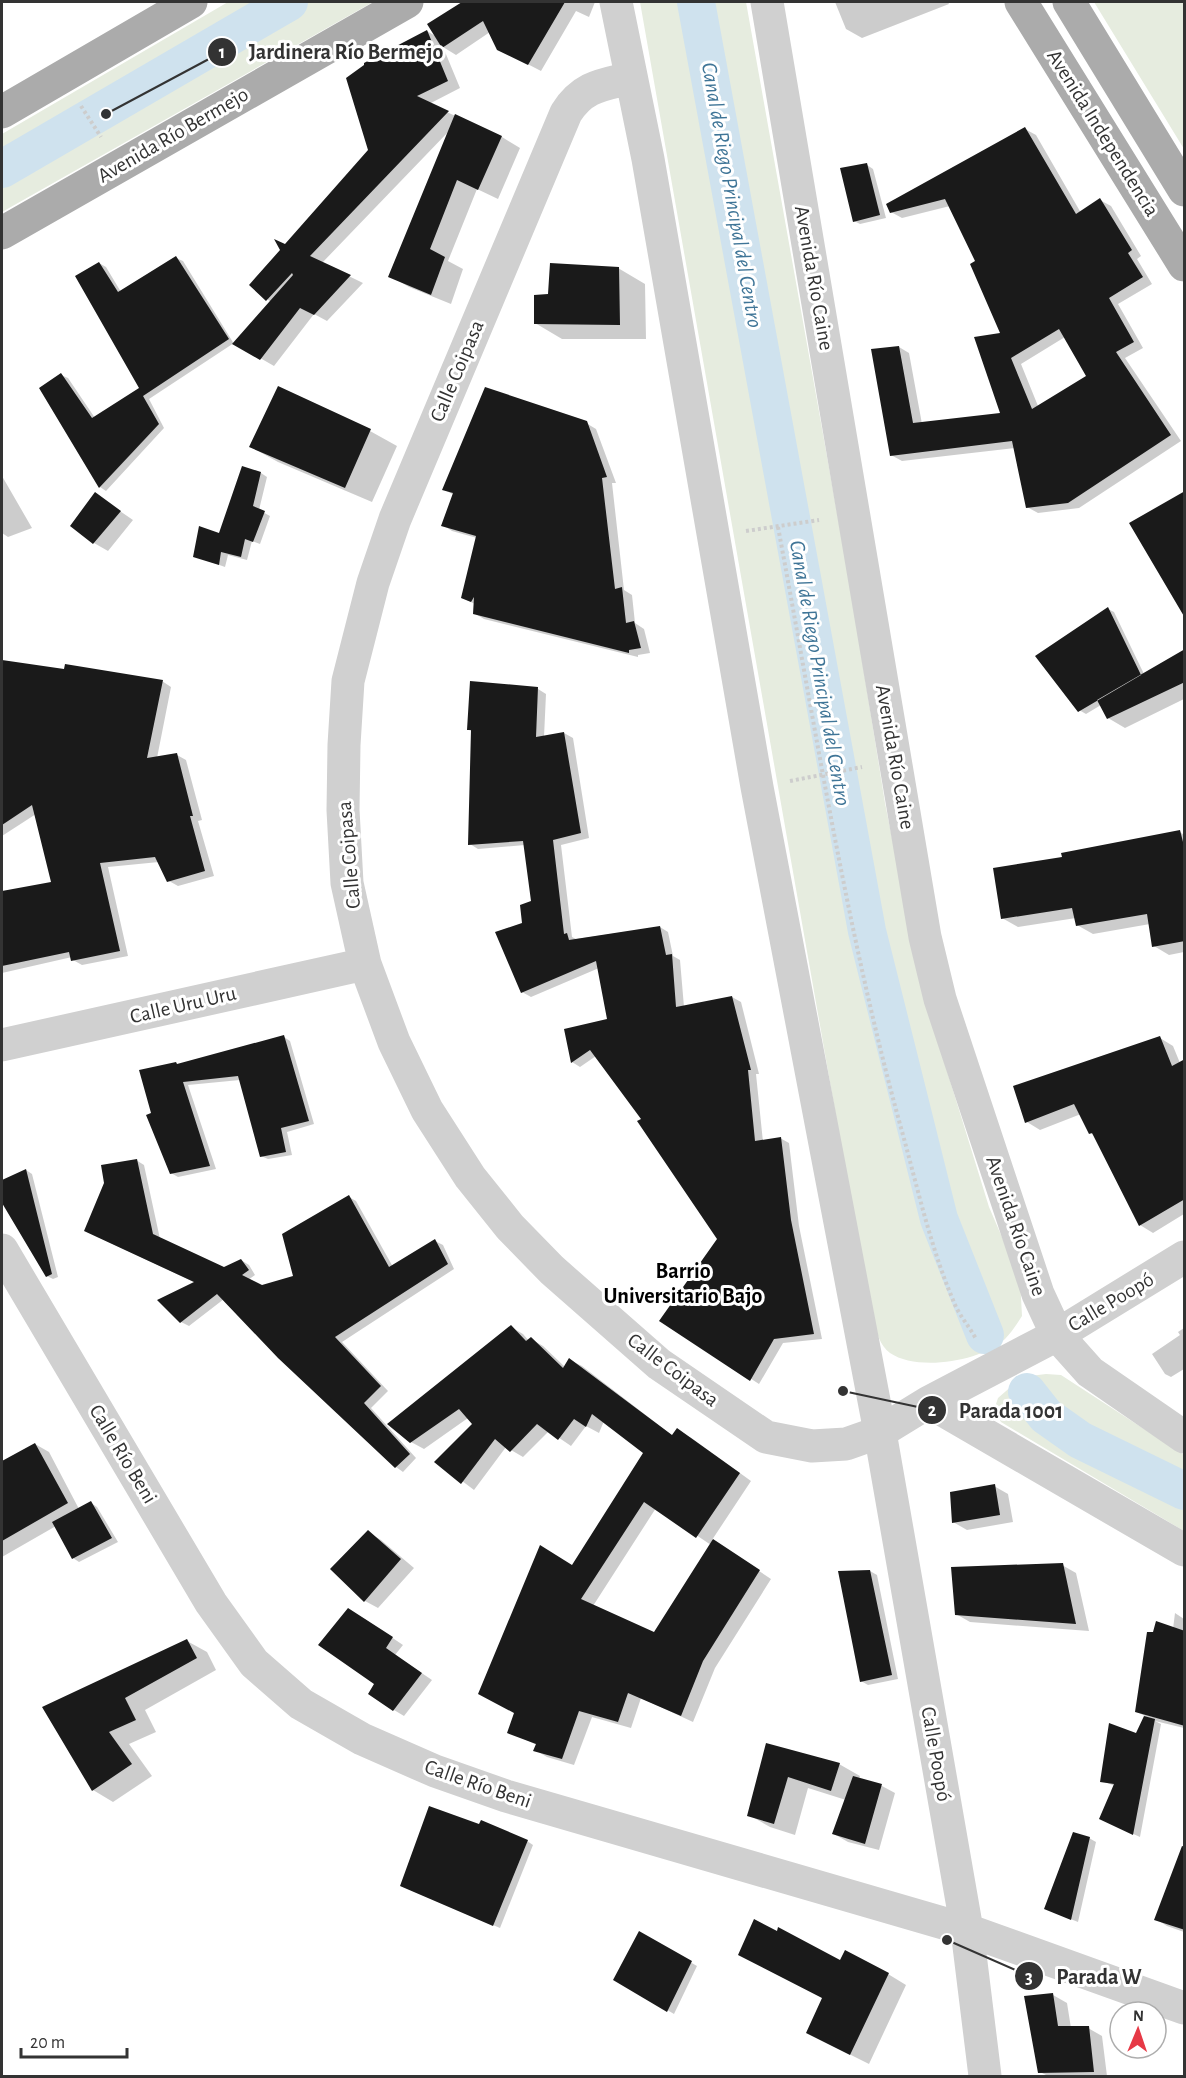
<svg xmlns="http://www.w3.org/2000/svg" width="1186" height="2078" font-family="'Alegreya Sans',sans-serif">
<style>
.green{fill:#e6ecdf}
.shadow{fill:#0003;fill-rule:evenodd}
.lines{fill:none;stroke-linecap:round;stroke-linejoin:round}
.canal{stroke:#cfe2ee;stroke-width:38}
.building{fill:#1a1a1a;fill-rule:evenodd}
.path{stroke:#cdcdcd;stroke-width:4;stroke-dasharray:3 3;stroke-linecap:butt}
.minor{stroke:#d0d0d0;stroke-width:33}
.major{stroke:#ababab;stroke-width:33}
.labels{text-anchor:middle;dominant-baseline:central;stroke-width:6;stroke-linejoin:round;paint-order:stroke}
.street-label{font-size:21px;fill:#333;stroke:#fff}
.water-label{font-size:22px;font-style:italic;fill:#3f7597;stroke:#fff}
.neighbourhood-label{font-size:22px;font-weight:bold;fill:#000;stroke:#fff}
.leader{fill:none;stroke:#333;stroke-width:2}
.callout-dot{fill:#333;stroke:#fff;stroke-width:2}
.mark-label{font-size:18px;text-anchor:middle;font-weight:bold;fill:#fff}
.callout-label{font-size:22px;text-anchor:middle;font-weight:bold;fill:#333;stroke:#fff;stroke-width:6;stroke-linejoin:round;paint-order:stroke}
</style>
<rect width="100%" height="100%" fill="#fff"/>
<path class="green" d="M228,2H373L2,212V134Z
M640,2H746L851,591L885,803L923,993L989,1207L1020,1279L1022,1316C1017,1324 1011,1333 1005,1339C982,1361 918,1372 890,1353C880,1346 877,1332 872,1321Z
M1094,2H1184V149Z
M1046,1374L1061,1375L1184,1455V1531L1001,1422L994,1410L998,1398L1022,1377Z"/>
<path class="shadow" d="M464,2H595L589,17L576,11L541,71L512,56L490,32L456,55L443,47L460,88L429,104L502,137L520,148L498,199L477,189L448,261L463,269L451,304L409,287L390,276L450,130L322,263L363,283L327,321L314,314L274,366L234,343L149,399L164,428L106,491L100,487L41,388L61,375L68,378L95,418L141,388L99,263L106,267L121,292L176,258L183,261L234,344L271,302L267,299L285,246L370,150L427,31L437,37L429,25Z
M835,2H948L949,4L862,38L846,29Z
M1025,129L1036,135L1081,213L1100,200L1111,206L1141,256L1137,259L1152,284L1118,304L1143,348L1125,358L1181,441L1079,508L1038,513L1027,507L1015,448L902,461L891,455L899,347L909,353L922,424L1002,414L1003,335L977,262L950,206L902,218L891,212ZM1065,337L1088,376L1038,406L1021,364Z
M867,165L873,169L886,218L860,224L854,221Z
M618,268L645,284L646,339H562L535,323L549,295Z
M278,388L370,431L397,446L372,502L278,462L251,447Z
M586,423L596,429L616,483H612L624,590L632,595L635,623L644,629L650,653L638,655V657L484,619L474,613L475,604L462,598L477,538L452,531L443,525L454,495L443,489Z
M261,473L267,477L259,510L270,516L260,544L252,541L247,560L228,555L225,567L194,556L220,535Z
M2,476L32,528L8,537L2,533Z
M95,494L133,520L108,551L94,543L72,526Z
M1108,609L1114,612L1144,674L1184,651V699L1125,728L1108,718L1101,705L1086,714L1079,710Z
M2,661L65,671L162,681L171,687L157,758L177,755L186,760L202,820L198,821L214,876L178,886L169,881L159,862L108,867L128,956L82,965L73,960L72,957L2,973V893L53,883L36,814L2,836Z
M538,689L546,694L544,737L564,733L573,738L589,838L561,845L572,937L576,939L660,927L668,932L673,956L680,960L684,1007L732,997L741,1002L759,1074H756L763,1142L780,1138L789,1143L799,1226L822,1339L783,1343L759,1384L662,1321L719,1239L643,1120L596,1056L580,1067L572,1062L609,1020L599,968L531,997L522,992L524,924L533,902L525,845L478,849L470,844L473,732L469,730Z
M1180,832L1184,835V952L1169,955L1154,946L1150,924L1093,934L1077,925L1076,918L1018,927L1002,918L1064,858Z
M284,1037L290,1041L314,1124L287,1132L292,1155L268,1159L261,1156L240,1080L188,1085L216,1169L178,1177L171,1173L153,1114L179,1065Z
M1160,1038L1173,1046L1180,1063L1184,1060V1214L1153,1233L1140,1225L1096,1136L1090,1133L1081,1114L1040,1130L1027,1122Z
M136,1160L144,1165L160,1239L224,1269L241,1260L249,1265L255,1275L248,1280L262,1287L295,1277L349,1197L356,1201L393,1267L435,1241L443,1245L454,1269L342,1342L388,1391L371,1408L416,1458L403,1472L396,1467L224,1299L189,1326L181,1322L196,1283L94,1235Z
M26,1170L32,1174L58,1277L53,1279L47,1276L2,1199V1182Z
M511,1327L523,1334L529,1341L531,1339L543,1346L565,1367L570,1360L582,1366L673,1436L690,1437L751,1481L712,1540L771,1579L715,1668L693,1722L641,1698L631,1728L592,1717L574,1765L547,1757L535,1750L537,1745L509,1732L573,1567L645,1453L604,1421L599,1433L586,1426L571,1446L549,1431L523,1457L506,1447L474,1490L437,1462L474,1424L468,1418L424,1449L411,1442ZM656,1508L711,1545L654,1634L593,1606Z
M1184,1328V1369L1171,1377L1165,1374L1152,1354L1180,1335L1178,1332Z
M35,1444L49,1452L79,1509L91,1503L97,1507L118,1542L79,1562L73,1558L56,1526L2,1557V1462Z
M994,1486L1008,1494L1013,1522L967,1530L953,1522Z
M368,1532L381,1540L414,1568L378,1608L365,1601Z
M1062,1565L1076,1573L1089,1631L970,1622L956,1614Z
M870,1571L877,1575L898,1679L868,1685L861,1681Z
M1175,1613L1184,1619V1728L1155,1721L1161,1724L1140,1837L1107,1822L1115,1786L1102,1781L1137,1735L1145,1716L1137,1712L1173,1629Z
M360,1616L403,1645L395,1655L432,1680L404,1716L394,1710L376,1684Z
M187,1641L207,1652L216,1670L145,1710L156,1732L129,1744L152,1776L113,1802L93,1790L44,1708Z
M767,1745L839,1764L860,1776L859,1779L882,1786L895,1793L879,1850L848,1842L834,1834L846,1800L808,1788L795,1835L770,1827L749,1815Z
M1089,1838L1096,1842L1078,1922L1053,1912Z
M527,1841L533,1845L500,1928L401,1886Z
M1184,1843V1932L1167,1926L1156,1919Z
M640,1933L697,1966L674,2014L615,1979Z
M841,1962L888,1974L906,1985L869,2064L827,2043L824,1999Z
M1053,1995L1067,2003L1071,2028H1088L1102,2036L1107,2076H1048L1040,2072Z"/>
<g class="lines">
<path class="canal" d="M696,2L867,931L939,1219L985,1335
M2,169L289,2
M1027,1392L1046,1416L1080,1440L1184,1491"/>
</g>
<path class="building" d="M462,2H565L528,65L497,50L483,21L442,48L427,24Z
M427,30L448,81L417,96L449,111L310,256L351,275L314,315L300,308L260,360L232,344L293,275L292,273L266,301L249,285L280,250L274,239L285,244L368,150L346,78L364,65V63Z
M455,114L502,136L478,190L457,180L430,249L445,257L431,295L388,277Z
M1025,127L1076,214L1100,198L1132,250L1128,253L1143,277L1109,298L1134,342L1116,352L1171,435L1068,503L1026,508L1012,441L890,456L871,349L899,346L913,423L1000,413L974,337L1000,333L970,264L975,261L945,199L890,213L886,204ZM1059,329L1086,376L1032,409L1011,358Z
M867,163L880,215L853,222L840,168Z
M176,256L229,339L143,396L159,424L99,488L39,388L61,373L92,418L139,388L75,276L99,262L118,292Z
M550,263L619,267L620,325L534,324V295L548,294Z
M278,386L371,429L345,488L249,447Z
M485,387L587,421L607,477L602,478L615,589L622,587L626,623L634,621L641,648L629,650V653L473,614L474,597L471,602L461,598L476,536L441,526L453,493L442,490Z
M242,466L261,472L253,506L265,511L253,542L245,539L241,557L221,552L219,565L193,557L199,526L219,533Z
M1185,491V618L1129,523Z
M95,492L121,511L93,544L70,526Z
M1108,607L1141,675L1078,712L1035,656Z
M1185,649V682L1107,719L1097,700Z
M2,660L64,669L65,664L163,680L147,758L177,753L193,816H190L205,871L167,882L155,857L100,863L120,951L71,961L69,952L2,966V891L51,882L32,805L2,825Z
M470,681L538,687L536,737L564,732L581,833L553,840L564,934L567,933L569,940L660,926L666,955L672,954L676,1007L732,996L751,1070H748L755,1141L781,1137L791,1220L814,1334L774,1339L750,1381L659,1321L717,1239L637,1121L641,1119L590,1050L571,1063L564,1029L607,1019L596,961L521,993L495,932L522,923L520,905L531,901L523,841L468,845L471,730H467Z
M1180,830L1185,850V941L1152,947L1147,914L1076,926L1072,908L1001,919L993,868L1062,857L1061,853Z
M284,1035L309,1121L281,1128L286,1152L260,1157L238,1076L183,1082L210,1166L170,1174L146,1115L151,1113L139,1070L176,1062L177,1064Z
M1160,1036L1172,1066L1185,1059V1199L1139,1226L1092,1133L1089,1134L1074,1104L1025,1123L1013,1086Z
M137,1159L153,1234L224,1267L241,1259L249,1270L242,1275L262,1285L293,1276L282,1234L349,1195L389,1267L435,1239L448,1264L335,1337L381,1386L364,1403L410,1454L395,1468L278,1358L217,1294L180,1323L157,1300L194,1282L84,1231L104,1183L101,1165Z
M26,1169L52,1274L46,1277L2,1203V1180Z
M511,1325L526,1341L531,1337L563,1368L569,1358L672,1435L677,1428L740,1473L696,1538L644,1502L581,1599L654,1632L713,1539L760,1570L703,1661L681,1716L628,1693L618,1722L579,1711L562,1759L533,1751L536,1744L507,1733L514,1713L478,1694L540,1545L572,1565L643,1453L592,1414L586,1427L574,1419L558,1440L537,1424L510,1452L495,1439L461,1484L434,1462L472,1424L459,1409L410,1443L387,1424Z
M35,1443L68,1503L2,1541V1461Z
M995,1484L1000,1515L952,1523L950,1492Z
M91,1501L112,1538L72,1559L52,1522Z
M368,1530L401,1559L364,1602L330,1569Z
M1063,1563L1076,1624L955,1615L951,1567Z
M870,1570L892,1675L860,1682L838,1571Z
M348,1608L393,1637L386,1648L422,1673L393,1711L368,1694L374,1684L318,1645Z
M1156,1621L1185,1631V1726L1135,1712L1147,1632H1153Z
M187,1639L197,1658L125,1698L136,1720L109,1732L132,1764L92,1791L42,1707Z
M1144,1716L1155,1719L1133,1835L1099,1819L1114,1784L1100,1782L1109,1723L1136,1733Z
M766,1743L840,1763L831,1791L788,1777L774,1824L747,1816Z
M853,1776L882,1784L865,1844L832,1834Z
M429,1806L479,1824L481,1820L528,1840L493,1926L400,1886Z
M1073,1832L1090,1837L1071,1920L1044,1909Z
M1182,1846L1185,1847V1930L1154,1920Z
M754,1919L777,1931L778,1927L840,1960L845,1950L889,1973L850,2055L806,2033L822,1998L738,1955Z
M639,1931L692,1961L667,2012L613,1980Z
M1053,1993L1058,2026H1089L1094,2072L1038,2073L1024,1996Z"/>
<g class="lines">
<path class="path" d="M81,106L101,137
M778,527C816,730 847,935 903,1135C918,1190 931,1248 953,1300C958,1314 969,1326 976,1339
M746,531L819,520
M790,781L862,767"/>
<path class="minor" d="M616,2L648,159L757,787L880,1432L967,1930L985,2076
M767,2L925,937L940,999L1038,1294L1057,1335L1090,1372L1184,1437
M631,78C602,85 583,86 566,113L395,519L373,583L348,681L344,745L343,810L347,883L365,964L394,1042L427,1110L470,1177L510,1227L552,1270L659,1364L766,1437L812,1446L846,1444L880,1432L929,1402L1057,1335L1184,1257
M2,1045L365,964
M2,1250L211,1603L254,1663L301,1704L362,1739L435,1771L506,1796L967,1930L1184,2008
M929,1402L1184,1550"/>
<path class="major" d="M1021,2L1184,265
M1069,2L1184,190
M2,112L191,2
M2,233L407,2"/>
</g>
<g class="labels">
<g class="street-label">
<text transform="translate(1103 133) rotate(58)">Avenida Independencia</text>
<text transform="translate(173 135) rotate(-30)">Avenida Río Bermejo</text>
<text transform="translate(814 278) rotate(80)">Avenida Río Caine</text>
<text transform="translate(457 371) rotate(-67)">Calle Coipasa</text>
<text transform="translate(895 757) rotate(80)">Avenida Río Caine</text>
<text transform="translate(349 855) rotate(-95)">Calle Coipasa</text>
<text transform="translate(183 1005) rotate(-13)">Calle Uru Uru</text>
<text transform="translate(1016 1226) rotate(71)">Avenida Río Caine</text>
<text transform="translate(1111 1302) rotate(-31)">Calle Poopó</text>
<text transform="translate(673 1370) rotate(37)">Calle Coipasa</text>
<text transform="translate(123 1454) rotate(59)">Calle Río Beni</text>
<text transform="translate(936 1754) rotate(80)">Calle Poopó</text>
<text transform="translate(478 1784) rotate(19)">Calle Río Beni</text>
</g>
<g class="water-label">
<text transform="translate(732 195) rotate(80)">Canal de Riego Principal del Centro</text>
<text transform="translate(820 673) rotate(80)">Canal de Riego Principal del Centro</text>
</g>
<g class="neighbourhood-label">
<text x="683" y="1271">Barrio<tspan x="683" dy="25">Universitario Bajo</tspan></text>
</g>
</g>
<path class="leader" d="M106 114L222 52M843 1391L932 1410M947 1940L1029 1976"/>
<g class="callout-dot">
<circle cx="106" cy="114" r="6"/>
<circle cx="843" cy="1391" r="6"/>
<circle cx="947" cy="1940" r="6"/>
<circle cx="222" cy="52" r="15"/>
<circle cx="932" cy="1410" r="15"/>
<circle cx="1029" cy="1976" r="15"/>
</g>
<g class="mark-label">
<text x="222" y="58">1</text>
<text x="932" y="1416">2</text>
<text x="1029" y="1983">3</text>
</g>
<g class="callout-label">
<text x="346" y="59">Jardinera Río Bermejo</text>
<text x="1011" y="1418">Parada 1001</text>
<text x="1099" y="1984">Parada W</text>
</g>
<rect width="1186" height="2078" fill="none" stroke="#333333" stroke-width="6"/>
<g transform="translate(1138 2030) rotate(2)"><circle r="28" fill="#ffffff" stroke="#adadad" stroke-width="1.5"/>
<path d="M0-4.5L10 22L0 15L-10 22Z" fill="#e63946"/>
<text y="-9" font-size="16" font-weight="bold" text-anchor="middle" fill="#333333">N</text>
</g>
<path d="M21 2048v9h106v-9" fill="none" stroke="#333333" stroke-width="3"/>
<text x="30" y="2048" font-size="18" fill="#333333" stroke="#ffffff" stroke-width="4.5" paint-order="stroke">20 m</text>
</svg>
